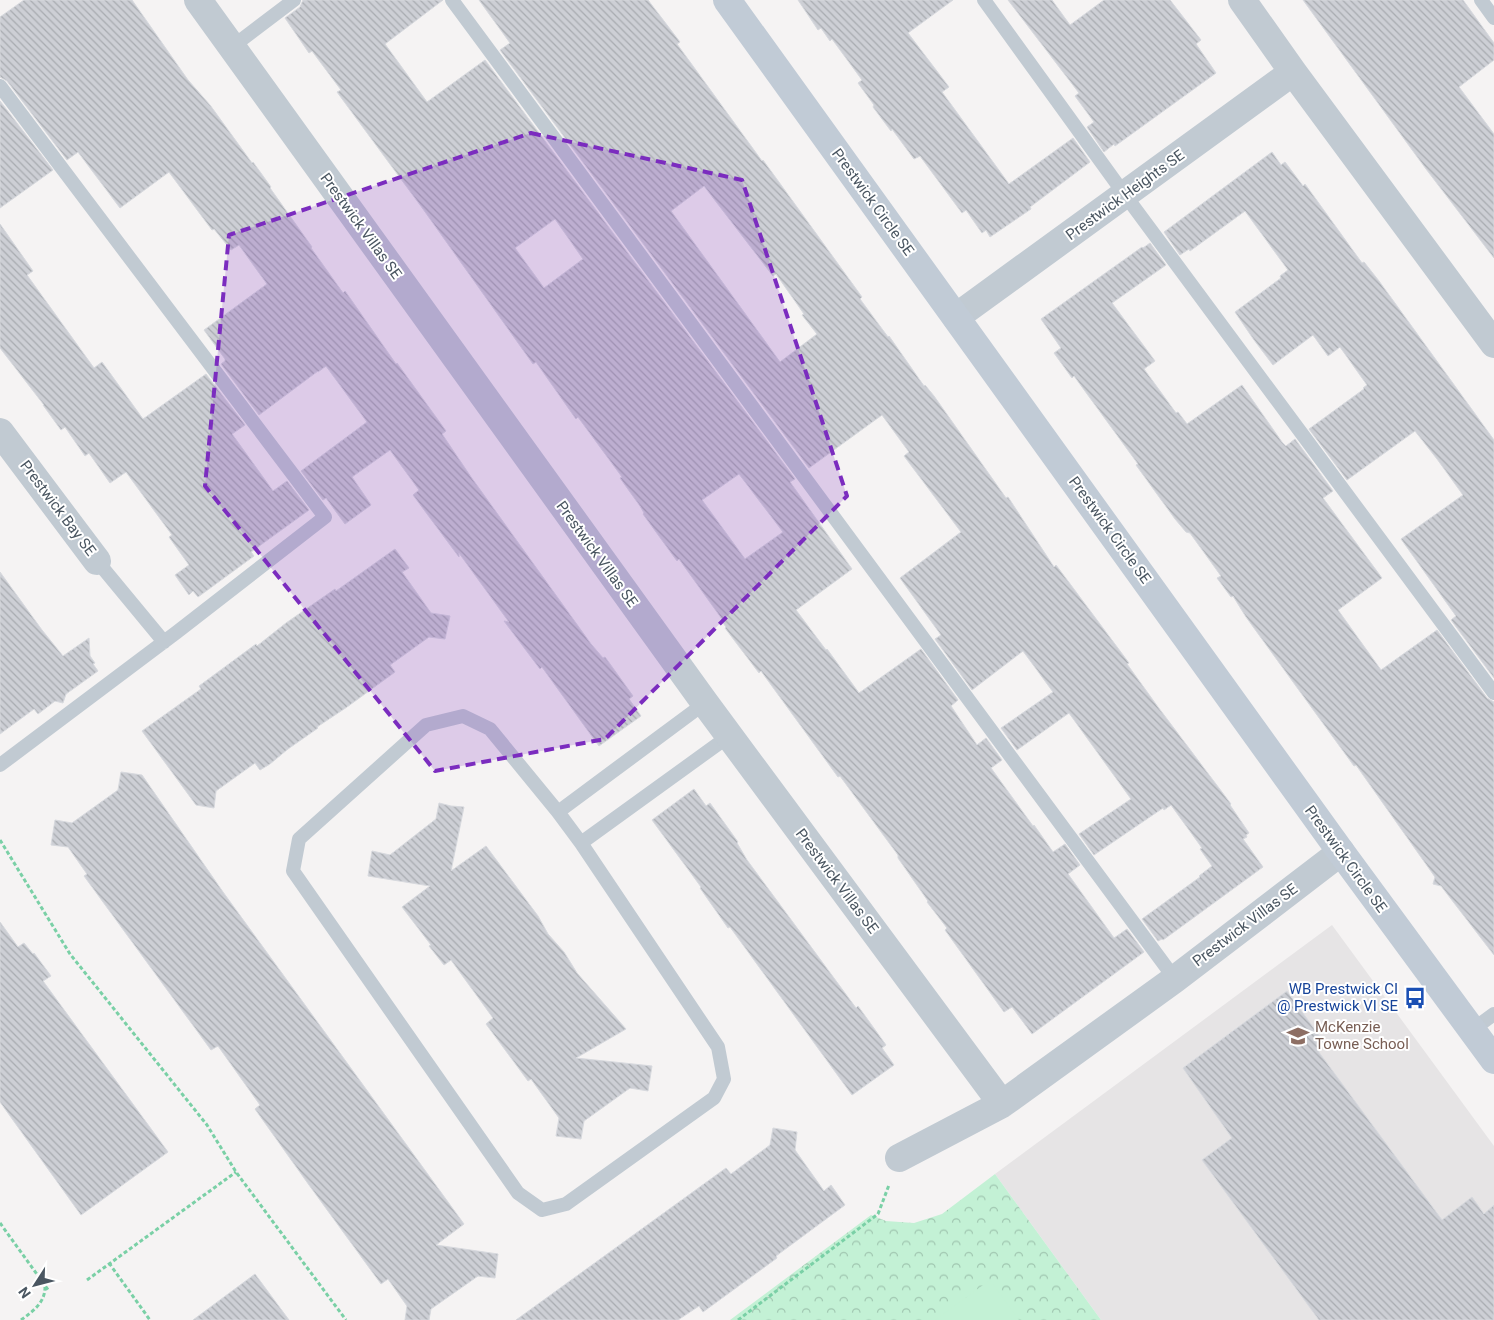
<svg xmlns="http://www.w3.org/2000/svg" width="1494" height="1320" font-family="Roboto,sans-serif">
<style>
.education{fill:#e6e4e5}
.forest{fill:url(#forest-crowns)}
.pitch{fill:#c3f1d5}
.building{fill:url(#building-back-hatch);stroke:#d7d9de;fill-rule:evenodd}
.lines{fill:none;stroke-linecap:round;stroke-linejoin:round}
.path{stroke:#7ad0a6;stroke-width:3;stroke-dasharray:4 2.5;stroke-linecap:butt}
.lane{stroke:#c1cad2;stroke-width:14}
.street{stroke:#c1cad2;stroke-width:28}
.secondary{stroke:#c1cbd6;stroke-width:28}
.marked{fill:#7b2cbf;fill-opacity:0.2;stroke:#7b2cbf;stroke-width:4;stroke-dasharray:10 6;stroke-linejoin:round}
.labels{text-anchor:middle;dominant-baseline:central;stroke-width:4;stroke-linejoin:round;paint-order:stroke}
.street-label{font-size:15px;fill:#4a5661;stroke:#fff}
.transit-label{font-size:15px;fill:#164399;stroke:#fff;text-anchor:end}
.education-label{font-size:15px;fill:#785e54;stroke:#fff;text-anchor:start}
</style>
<defs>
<pattern id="forest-crowns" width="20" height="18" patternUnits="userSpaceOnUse" patternTransform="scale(1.25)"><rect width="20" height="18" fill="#c3f1d5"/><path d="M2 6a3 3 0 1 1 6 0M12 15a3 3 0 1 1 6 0" fill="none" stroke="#a0c6b0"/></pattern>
<pattern id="building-back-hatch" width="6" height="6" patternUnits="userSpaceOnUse" patternTransform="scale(1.25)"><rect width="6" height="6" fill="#cdcfd5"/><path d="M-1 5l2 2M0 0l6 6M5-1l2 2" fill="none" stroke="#a8abb0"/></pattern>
</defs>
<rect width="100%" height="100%" fill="#f5f3f3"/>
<path class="education" d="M1332,925L1494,1146V1320H1101L995,1174Z"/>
<path class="forest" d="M995,1174L1101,1320H730L871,1215L886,1221L914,1223L942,1214Z"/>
<path class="pitch" d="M990,1280L1019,1320H935Z"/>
<path class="building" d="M24,0H132L188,80L210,105L252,163L253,162L271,187L270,188L312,247L311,248L343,293L345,291L396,364L397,363L446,431L442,434L471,477L591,644L603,658L605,657L633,696L629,699L641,716L599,746L542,667L540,669L504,621L509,622L459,553V557L413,495L419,490L390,450L352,477L371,505L345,524L326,498L323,500L301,471L367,422L326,366L318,372V371L259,415L221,364L225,361V359L204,330L267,284L239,245L231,250L214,229L212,230L169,172L120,208L78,152L67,160L7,81L0,77V17Z
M303,0H443L385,44L427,102L485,60L795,479L790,482L852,569L796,610L826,650L827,649L859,693L921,649L958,700L951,706L977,745L986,738L1002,760L991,768L1033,826L1034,825L1053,852L1065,844L1080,865L1068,874L1114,938L1127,929L1144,952L1032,1034L1012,1007L1004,1012L945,930L947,928L927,902L928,901L898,858V855L840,776L838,777L761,671L759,673L725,628L726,627L721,620L722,619L679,559L677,561L643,514L644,513L640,506L620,478L622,477L578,417L576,419L536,362L533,364L423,209L337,92L341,90L312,51L309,53L285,18L300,7ZM555,219L583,259L544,288L515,248ZM739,474L783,532L745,559L702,500Z
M479,0H648L680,42L677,44L762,161L763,160L862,297L860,299L888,337L889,336L924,386L925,385L934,396L1006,498L1008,497L1054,567L1056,565L1129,663L1127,664L1158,707L1231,804L1230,805L1249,833L1246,835L1247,837L1243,839L1263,867L1163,940L1162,939L1158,941L1142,919L1200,877L1199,876L1212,866L1200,849L1202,848L1171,805L1164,810L1163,808L1094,855L1079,834L1131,799L1069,713L1017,750L1001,728L1053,692L1023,651L972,690L935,639L941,635L900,578L961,532L904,456L909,452L882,415L809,468L500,50L510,43ZM704,186L773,276L776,274L804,314L802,315L817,334L780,362L671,211Z
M798,0H953L908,33L949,87L942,92L1009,184L1073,138L1090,162L1030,207L1031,209L990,237L986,230L982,233L966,210L962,213L920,156L914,159L892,129L891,131L873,107L874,105L858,83L862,80L832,39L830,41L821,28L818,30Z
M1008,0H1052L1070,25L1104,0H1170L1201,40L1196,44L1216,73L1115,146L1114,144L1104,152L1087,127L1094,122L1075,96L1079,93Z
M1303,0H1463L1494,43V60L1459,87L1494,134V258L1426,169Z
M0,101L53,170L0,208Z
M1272,152L1281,165L1285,162L1303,186L1305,184L1362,263L1364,262L1379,281L1494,440V678L1451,620L1456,616L1401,539L1463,495L1437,459L1415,431L1347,480L1309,429L1364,389L1363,388L1367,385L1340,347L1328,356L1313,335L1273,365L1254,340L1235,312L1281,278L1280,276L1288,270L1245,211L1190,251L1189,249L1180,255L1164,232Z
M0,224L33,271L27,275L94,368L102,362L143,419L206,374L245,425L232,434L273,491L287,481L309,510L251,552L254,556L198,597L193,591L189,595L175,575L189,565L169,537L172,535L126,472L110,483L89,453L85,456L65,427L61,430L43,405H44L0,348Z
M1150,243L1166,265L1112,303L1155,361L1144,369L1176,413L1178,412L1187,424L1242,385L1282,442L1286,446L1295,439L1333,491L1323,498L1382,578L1338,610L1381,670L1437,630L1487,698L1494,702V955L1441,886L1433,884L1435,877L1356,765L1354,766L1301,693L1246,617L1233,596L1231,597L1217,578L1221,576L1190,533L1186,532L1175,519L1136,465L1138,464L1074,376L1072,378L1054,353L1061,348L1041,319L1142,247L1143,248Z
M395,549L409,568L402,572L431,613L450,616L445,639L429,637L390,665L395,672L347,707L317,727L318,728L288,749L270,764L260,770L255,763L216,791L214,808L196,805L142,731L201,689L199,686L256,644L257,646L286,623L335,589L336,591Z
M0,572L42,630L63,656L89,638L90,656L95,663L93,664L98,671L66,694L63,703L55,701L38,714L34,709L0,734Z
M121,772L142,775L223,892L464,1224L436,1245L498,1254L495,1278L478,1276L431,1309L429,1320H405L407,1306L388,1279L381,1284L309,1185L255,1109L260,1105L218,1046L211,1050L84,876L87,874L68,847L51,845L55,820L72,823L118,790Z
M694,789L706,806L710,803L738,842L737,843L747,860L778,902L856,1008L858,1006L886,1045L882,1048L894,1065L852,1095L730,927L728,928L700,888L701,887L652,820Z
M439,803L451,806L464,807L451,871L486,846L538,916L548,934L564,952L577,973L626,1029L576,1058L652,1066L648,1091L630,1088L584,1121L581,1139L556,1136L559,1118L531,1079L528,1081L486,1024L493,1018L451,960L444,965L429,946L431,945L402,907L430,886L368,876L372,851L390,855L436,819Z
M0,922L18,947L24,943L33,954L34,953L51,976L43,981L168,1152L81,1215L0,1102Z
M1287,991L1326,1045L1318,1051L1442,1220L1472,1197L1484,1214L1494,1205V1320H1319L1202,1160L1232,1138L1183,1068Z
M773,1128L797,1132L795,1150L824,1191L831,1185L845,1205L776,1256L777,1258L703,1312L699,1306L678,1320H516L726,1168L731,1174L770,1145Z
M255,1274L289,1320H193Z"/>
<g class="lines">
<path class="path" d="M0,840L70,954L207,1125L236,1172L346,1320
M0,1223L49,1291
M109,1263L150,1320
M87,1280L236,1172
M21,1320C33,1311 45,1303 45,1287
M738,1320L878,1214L889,1185"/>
<path class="lane" d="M452,0L1175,979
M984,0L1125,195L1494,693
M1481,0L1494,18
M232,47L294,0
M0,86L325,517L177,632L0,765
M97,561L164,642
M463,716L490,729L558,812L581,843L718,1047L724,1079L714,1098L566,1204L542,1210L518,1193L293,871L299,839L426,725Z
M558,812L705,703
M581,843L729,736
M1472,1030L1494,1014"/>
<path class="street" d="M198,0L705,703L1002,1104
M1242,0L1293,72L1494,344
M956,317L1293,72
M0,432L97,561
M899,1158L1002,1104L1175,979L1341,852"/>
<path class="secondary" d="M727,0L1341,852L1494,1060"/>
</g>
<path class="marked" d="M531,133L742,180L847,496L605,739L435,771L205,486L229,235Z"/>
<defs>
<g id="bus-bare" transform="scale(1.725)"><path d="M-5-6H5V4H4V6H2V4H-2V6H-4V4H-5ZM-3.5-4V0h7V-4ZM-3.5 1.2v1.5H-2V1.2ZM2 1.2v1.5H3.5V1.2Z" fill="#1a4fb4" stroke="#fff" stroke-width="2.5" paint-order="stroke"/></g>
<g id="school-bare" transform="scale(1.725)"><path d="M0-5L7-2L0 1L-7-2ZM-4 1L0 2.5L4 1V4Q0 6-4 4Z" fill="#8d6e63" stroke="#fff" stroke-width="2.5" paint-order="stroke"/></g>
</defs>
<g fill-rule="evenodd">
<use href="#bus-bare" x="1415" y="998"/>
<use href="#school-bare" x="1298" y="1036"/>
</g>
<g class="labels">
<g class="street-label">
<text transform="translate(1125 195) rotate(-36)">Prestwick Heights SE</text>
<text transform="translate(873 202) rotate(54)">Prestwick Circle SE</text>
<text transform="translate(361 226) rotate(54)">Prestwick Villas SE</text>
<text transform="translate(58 508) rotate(53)">Prestwick Bay SE</text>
<text transform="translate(1110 530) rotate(54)">Prestwick Circle SE</text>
<text transform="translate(597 554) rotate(54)">Prestwick Villas SE</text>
<text transform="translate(1346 859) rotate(54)">Prestwick Circle SE</text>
<text transform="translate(837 881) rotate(53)">Prestwick Villas SE</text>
<text transform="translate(1245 925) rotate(-37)">Prestwick Villas SE</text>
</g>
<g class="transit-label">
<text x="1398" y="989">WB Prestwick CI<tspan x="1398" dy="17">@ Prestwick VI SE</tspan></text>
</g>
<g class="education-label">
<text x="1315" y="1027">McKenzie<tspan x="1315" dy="17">Towne School</tspan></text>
</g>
</g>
<g transform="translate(35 1285) rotate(234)" stroke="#ffffff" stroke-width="4" paint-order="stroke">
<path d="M0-4L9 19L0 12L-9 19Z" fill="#4a5661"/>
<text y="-8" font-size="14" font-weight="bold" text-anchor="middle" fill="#4a5661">N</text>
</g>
</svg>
